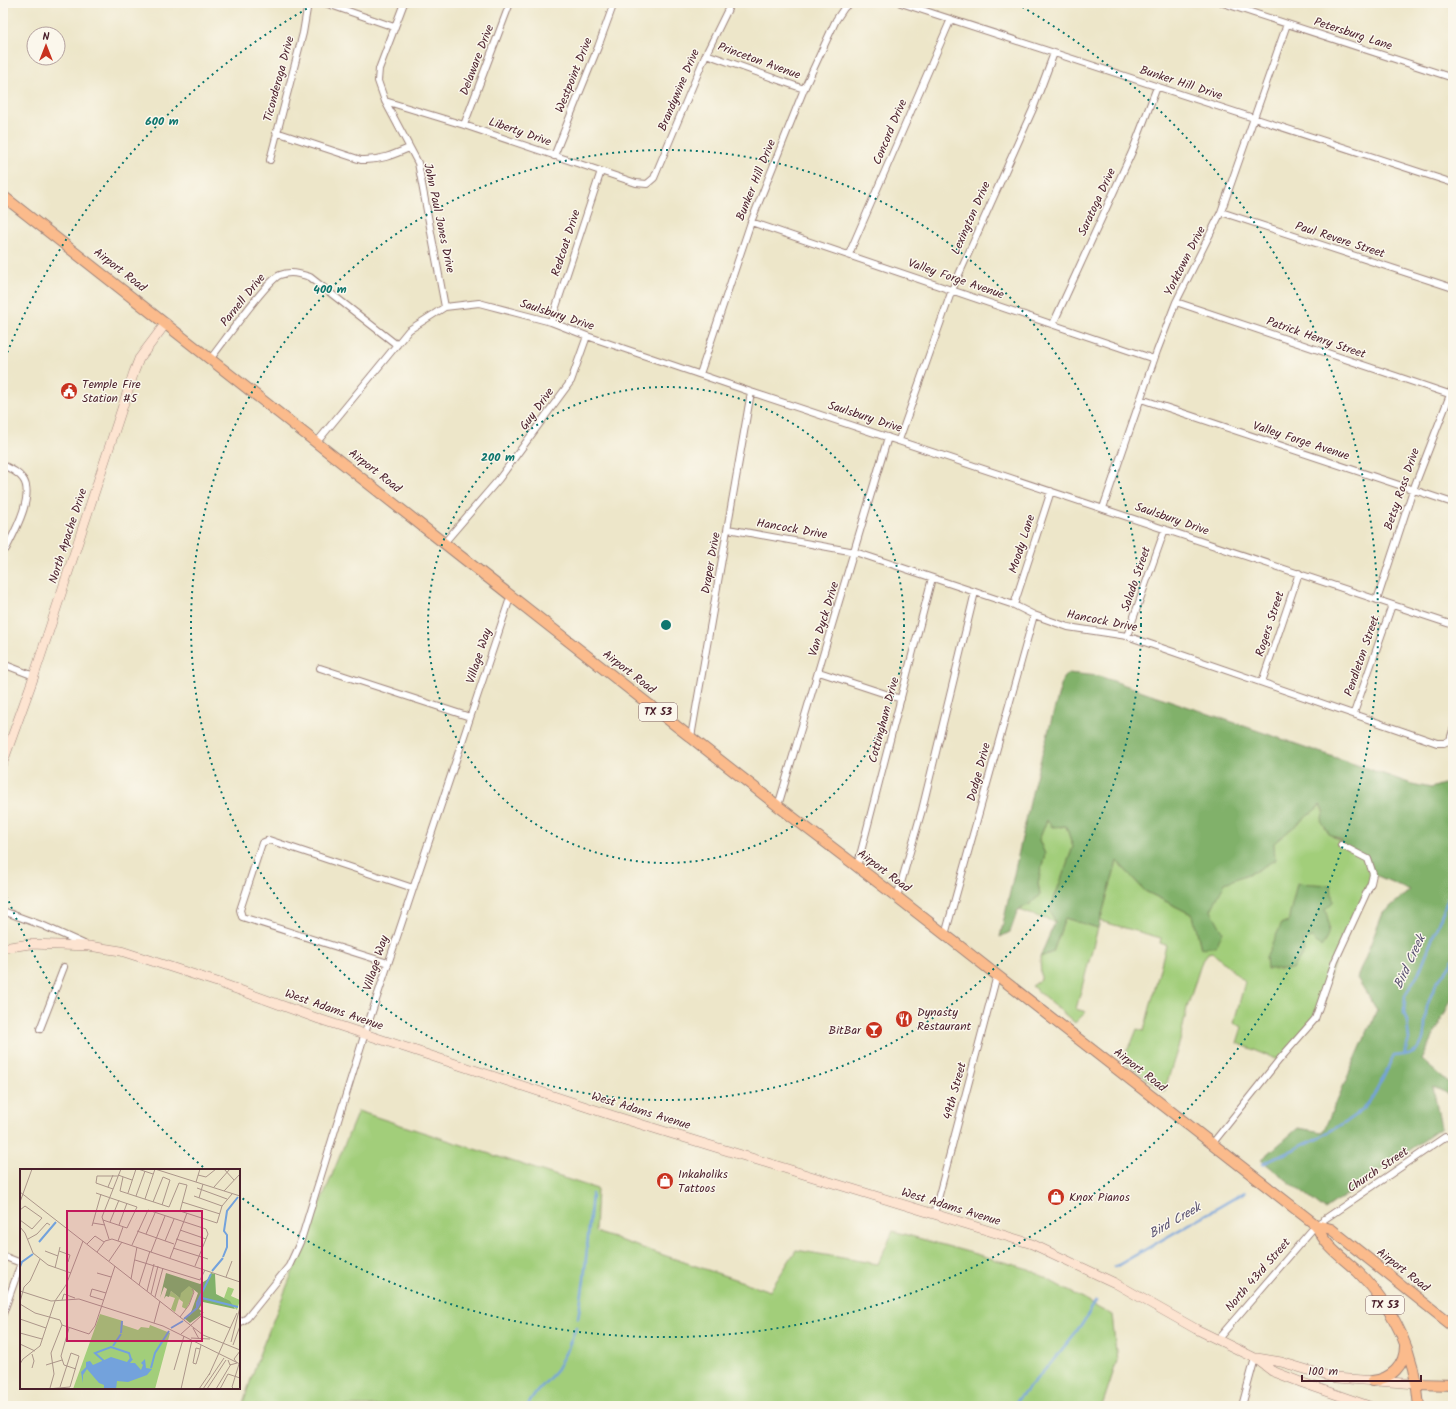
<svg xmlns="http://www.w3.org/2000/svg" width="1456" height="1409" font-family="Kalam,sans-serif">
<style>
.green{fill:#a2ce7a;stroke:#767652}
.forest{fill:#81b16a;stroke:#66684a}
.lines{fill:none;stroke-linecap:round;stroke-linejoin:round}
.stream{stroke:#73a2dc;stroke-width:2.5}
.street-casing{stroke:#9c827a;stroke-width:8}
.secondary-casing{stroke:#9c827a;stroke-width:10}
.primary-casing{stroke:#9c827a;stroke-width:12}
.street{stroke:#fff;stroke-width:6}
.secondary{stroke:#fde4d1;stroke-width:9}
.primary{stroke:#fbbb8c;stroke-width:10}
.ring{fill:none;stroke:#0f766e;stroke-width:2;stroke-dasharray:2 4}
.labels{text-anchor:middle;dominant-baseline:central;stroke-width:3;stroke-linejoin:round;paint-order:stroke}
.shield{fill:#fbf7ec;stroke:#7f6065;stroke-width:1}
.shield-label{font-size:11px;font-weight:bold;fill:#4a1f2b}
.street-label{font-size:12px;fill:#4a1f2b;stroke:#fbf7ec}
.poi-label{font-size:12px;fill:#4a1f2b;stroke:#fbf7ec;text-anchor:start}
.water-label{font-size:13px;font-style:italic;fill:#5a5372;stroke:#fbf7ec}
.inset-river{fill:none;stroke:#73a2dc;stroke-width:2}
.inset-road{fill:none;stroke:#ac968a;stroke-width:1}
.view{fill:#c2185b;fill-opacity:0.15;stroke:#c2185b;stroke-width:2}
.inset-edge{fill:none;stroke:#4a1f2b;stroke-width:2}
.centre{fill:#0f766e;stroke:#fbf7ec;stroke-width:2}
.ring-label{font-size:12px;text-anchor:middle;font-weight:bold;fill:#0f766e;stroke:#fbf7ec;stroke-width:3;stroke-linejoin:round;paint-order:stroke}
</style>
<rect width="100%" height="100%" fill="#fbf7ec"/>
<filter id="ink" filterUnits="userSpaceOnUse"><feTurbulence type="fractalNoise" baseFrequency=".025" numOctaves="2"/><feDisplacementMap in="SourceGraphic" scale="8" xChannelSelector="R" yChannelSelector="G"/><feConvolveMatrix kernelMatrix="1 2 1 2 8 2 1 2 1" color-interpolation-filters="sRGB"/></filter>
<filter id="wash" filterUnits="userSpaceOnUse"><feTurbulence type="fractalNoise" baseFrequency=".012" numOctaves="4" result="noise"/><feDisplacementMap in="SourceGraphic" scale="16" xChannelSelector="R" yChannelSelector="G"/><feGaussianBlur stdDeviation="0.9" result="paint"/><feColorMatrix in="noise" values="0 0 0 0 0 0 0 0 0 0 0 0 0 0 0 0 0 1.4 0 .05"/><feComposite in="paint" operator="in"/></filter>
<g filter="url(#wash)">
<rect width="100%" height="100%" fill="#ede6c9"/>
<path class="green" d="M1321,805L1329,834L1368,859L1373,874L1335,961L1315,1019L1279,1060L1237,1043L1242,1027L1234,1022L1245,982L1212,952L1208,953L1202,961L1187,1008L1180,1041L1164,1092L1121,1059L1131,1044L1137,1029L1144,1031L1166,945L1160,943L1161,938L1100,921L1117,861L1145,891L1193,915L1201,948L1216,946L1174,889Z
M1047,819L1060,827L1066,826L1073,847L1050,910L1055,922L1018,910L1032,903L1040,894L1038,883L1045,854L1039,840Z
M1065,918L1098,928L1076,1009L1086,1012L1075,1023L1032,986L1041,980L1040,957L1053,952Z
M358,1111L597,1189L595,1232L770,1291L796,1250L878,1264L893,1231L1029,1269L1112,1315L1117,1361L1102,1406H242L259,1355Z"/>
<path class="forest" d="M1068,673L1099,676L1412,784L1431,788L1453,781V996L1422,1060L1453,1087V1096L1433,1087L1441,1128L1325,1210L1261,1160L1298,1128L1323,1132L1377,1010L1357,978L1383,913L1410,890L1373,874L1368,859L1341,845V840L1329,834L1321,821L1324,812L1321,805L1274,843L1275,860L1256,871L1225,883L1211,910L1223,932L1216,946L1201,948L1193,915L1145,891L1117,861L1098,928L1065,918L1053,952L1040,957L1055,922L1050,910L1073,847L1066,826L1052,827L1047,820L1039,840L1045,854L1038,883L1040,894L1032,903L1018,910L1010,932L1000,937L1034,784L1063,678Z
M1297,883L1331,885L1333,902L1325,909C1330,924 1331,935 1321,947L1312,938L1302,941L1304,952L1292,969H1267L1266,957L1282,923L1288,922Z"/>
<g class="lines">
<path class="stream" d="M1404,1055C1434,1050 1420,1019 1429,1001C1431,996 1433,990 1436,984C1442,975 1449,969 1453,959
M1263,1164C1290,1151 1353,1124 1369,1102C1379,1089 1386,1071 1394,1056L1404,1055L1409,1040L1407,1021L1404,1013L1405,996L1420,970L1453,886
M1115,1267L1245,1192
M578,1318L584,1280L592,1194
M528,1406L533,1396L555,1372L568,1348L576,1327
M1012,1406L1051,1363L1081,1326L1096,1301"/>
</g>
</g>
<g filter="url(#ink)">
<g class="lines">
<g class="street-casing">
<path id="street" d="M325,3L394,27
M404,3L379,69L378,81L385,101L418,163L445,307
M901,3L1453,183
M1223,3L1453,78
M706,54L804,89
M385,101L464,125L636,183L647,184L654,178L706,54L731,3
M464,125L510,3
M276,132L361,160C379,161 393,155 409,148
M554,156L598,47L614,3
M270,160L303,33L308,3
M1221,212L1453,288
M751,222L1154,359
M849,254L951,19
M1176,302L1449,394
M551,322L601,171
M1053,324L1132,152L1157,87
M211,358C223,343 267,280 280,275C291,271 300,274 310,277L397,345
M700,374L751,222L804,89L836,20L844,8L850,3
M1141,399L1453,503
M899,440L952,290L1033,109L1054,53
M317,442L409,330L445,307L479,303L551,322L587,336L751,392L1453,625
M3,465C11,469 18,472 23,479C35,495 14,533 6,549
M1103,508L1157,351L1176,302L1221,212L1287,24
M728,529L855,552L1014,605L1034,615L1068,627L1127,636L1437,743H1444L1450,740L1453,730
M444,543L499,479L571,381L587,336
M1377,600L1413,490L1453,387
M1014,605L1051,491
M1127,636L1165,529
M3,664L34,676
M320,668L470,717
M819,672L901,699
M1262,682L1299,573
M1354,713L1392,605
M691,737L751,392
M778,806L888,437
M857,867L932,578
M897,897L922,810L975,592
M3,911L44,926L84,944
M945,935L1034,615
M388,963L242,917L240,910L262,843L269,840L413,888
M40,1029L64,967
M1212,1144L1279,1060L1315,1019L1335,961L1371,883L1373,874L1368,859L1341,845
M934,1214L997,975
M3,1256L21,1263
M3,1314L21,1263
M239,1323L247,1318L289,1266L301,1240L365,1033L511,595
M1217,1340L1316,1225L1445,1137L1453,1138
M1242,1406L1255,1358"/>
</g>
<g class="secondary-casing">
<path id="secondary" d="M3,762L34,676L134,372L139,359L166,323
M3,948L30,944L89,946L121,951L220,983L319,1019L614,1116L1032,1244L1115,1283L1196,1329L1255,1358L1272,1371L1303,1383L1369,1406
M1257,1358L1281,1362L1335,1378L1417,1384"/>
</g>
<g class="primary-casing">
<path id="primary" d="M3,196L778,806L897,897L1316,1225L1331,1229L1453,1326
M1316,1225C1327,1249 1340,1255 1358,1272C1395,1308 1415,1355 1419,1406
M1372,1381C1391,1379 1405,1366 1405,1346
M1417,1384L1453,1385"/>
</g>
<use href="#street" class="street"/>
<use href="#secondary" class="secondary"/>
<use href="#primary" class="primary"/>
</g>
</g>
<g class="ring">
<circle cx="666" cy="625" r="238"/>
<circle cx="666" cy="625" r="475"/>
<path d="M203 1167A713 713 0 0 1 5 892M5 358A713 713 0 0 1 315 4M1017 4A713 713 0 1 1 242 1198"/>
</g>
<defs>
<g id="civic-disc" transform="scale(0.9)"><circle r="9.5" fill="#c8321e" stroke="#fbf7ec"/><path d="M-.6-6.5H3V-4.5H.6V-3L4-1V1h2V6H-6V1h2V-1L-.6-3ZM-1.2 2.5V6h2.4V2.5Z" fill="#fff"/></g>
<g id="restaurant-disc" transform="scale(0.9)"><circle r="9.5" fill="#c8321e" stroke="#fbf7ec"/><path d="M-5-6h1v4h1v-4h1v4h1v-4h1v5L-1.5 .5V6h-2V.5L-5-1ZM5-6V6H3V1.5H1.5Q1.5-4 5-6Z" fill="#fff"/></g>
<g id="bar-disc" transform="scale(0.9)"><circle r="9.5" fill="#c8321e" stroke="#fbf7ec"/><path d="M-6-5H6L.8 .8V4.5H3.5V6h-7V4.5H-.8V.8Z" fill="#fff"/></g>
<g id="shop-disc" transform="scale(0.9)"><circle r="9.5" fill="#c8321e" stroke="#fbf7ec"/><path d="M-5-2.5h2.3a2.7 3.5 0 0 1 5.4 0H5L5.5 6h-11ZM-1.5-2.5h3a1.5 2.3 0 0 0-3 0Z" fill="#fff"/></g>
</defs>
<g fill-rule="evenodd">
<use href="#civic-disc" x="69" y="391"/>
<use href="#restaurant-disc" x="904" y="1019"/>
<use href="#bar-disc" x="874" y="1030"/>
<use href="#shop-disc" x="665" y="1181"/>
<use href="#shop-disc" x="1056" y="1197"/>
</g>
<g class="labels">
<g class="shield">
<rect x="639" y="703" width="38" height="18" rx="3"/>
<rect x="1366" y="1296" width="38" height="18" rx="3"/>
</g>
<g class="shield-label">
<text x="658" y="712">TX 53</text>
<text x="1385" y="1305">TX 53</text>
</g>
<g class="street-label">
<text transform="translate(1353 34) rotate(18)">Petersburg Lane</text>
<text transform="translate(477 60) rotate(-69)">Delaware Drive</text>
<text transform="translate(759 61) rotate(20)">Princeton Avenue</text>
<text transform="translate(574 75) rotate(-68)">Westpoint Drive</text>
<text transform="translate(279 79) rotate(-75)">Ticonderoga Drive</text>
<text transform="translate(1181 83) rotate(18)">Bunker Hill Drive</text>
<text transform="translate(679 90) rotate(-67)">Brandywine Drive</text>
<text transform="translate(520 132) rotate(19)">Liberty Drive</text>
<text transform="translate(890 132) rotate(-67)">Concord Drive</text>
<text transform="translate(756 180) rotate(-68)">Bunker Hill Drive</text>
<text transform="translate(1097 202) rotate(-65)">Saratoga Drive</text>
<text transform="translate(439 218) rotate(78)">John Paul Jones Drive</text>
<text transform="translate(971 218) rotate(-66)">Lexington Drive</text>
<text transform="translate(1340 240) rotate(18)">Paul Revere Street</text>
<text transform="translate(566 243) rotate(-72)">Redcoat Drive</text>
<text transform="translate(1185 261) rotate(-63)">Yorktown Drive</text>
<text transform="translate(120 270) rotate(38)">Airport Road</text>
<text transform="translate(956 279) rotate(19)">Valley Forge Avenue</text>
<text transform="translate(243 300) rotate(-51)">Parnell Drive</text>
<text transform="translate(557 315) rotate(18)">Saulsbury Drive</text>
<text transform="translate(1316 338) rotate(19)">Patrick Henry Street</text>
<text transform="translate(537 409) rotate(-54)">Guy Drive</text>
<text transform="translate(865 417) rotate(18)">Saulsbury Drive</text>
<text transform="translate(1301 441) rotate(18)">Valley Forge Avenue</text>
<text transform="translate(375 471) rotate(38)">Airport Road</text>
<text transform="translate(1402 489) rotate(-71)">Betsy Ross Drive</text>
<text transform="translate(1172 519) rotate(19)">Saulsbury Drive</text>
<text transform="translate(792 529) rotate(10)">Hancock Drive</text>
<text transform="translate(68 536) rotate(-72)">North Apache Drive</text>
<text transform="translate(1022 544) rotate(-72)">Moody Lane</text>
<text transform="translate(711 563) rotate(-80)">Draper Drive</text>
<text transform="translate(1136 579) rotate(-71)">Salado Street</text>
<text transform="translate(824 619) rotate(-73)">Van Dyck Drive</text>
<text transform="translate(1102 621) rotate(11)">Hancock Drive</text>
<text transform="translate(1270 624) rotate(-72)">Rogers Street</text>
<text transform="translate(479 656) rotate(-72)">Village Way</text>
<text transform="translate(1362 656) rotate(-71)">Pendleton Street</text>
<text transform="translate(629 672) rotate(38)">Airport Road</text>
<text transform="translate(884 720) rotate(-75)">Cottingham Drive</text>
<text transform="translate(979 772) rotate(-75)">Dodge Drive</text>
<text transform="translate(884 871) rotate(37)">Airport Road</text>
<text transform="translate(376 963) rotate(-72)">Village Way</text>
<text transform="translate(334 1010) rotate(19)">West Adams Avenue</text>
<text transform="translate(1140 1070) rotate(38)">Airport Road</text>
<text transform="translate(955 1091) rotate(-75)">49th Street</text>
<text transform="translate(641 1111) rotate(17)">West Adams Avenue</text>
<text transform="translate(1378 1170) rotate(-34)">Church Street</text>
<text transform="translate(951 1207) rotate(17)">West Adams Avenue</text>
<text transform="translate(1403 1270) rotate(38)">Airport Road</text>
<text transform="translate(1258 1275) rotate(-49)">North 43rd Street</text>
</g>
<g class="poi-label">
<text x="82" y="384">Temple Fire<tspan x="82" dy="14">Station #5</tspan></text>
<text x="917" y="1012">Dynasty<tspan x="917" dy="14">Restaurant</tspan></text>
<text x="861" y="1030" text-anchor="end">BitBar</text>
<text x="678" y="1174">Inkaholiks<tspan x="678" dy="14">Tattoos</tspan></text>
<text x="1069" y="1197">Knox Pianos</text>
</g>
<g class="water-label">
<text transform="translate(1410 962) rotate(-65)">Bird Creek</text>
<text transform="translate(1175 1221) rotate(-30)">Bird Creek</text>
</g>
</g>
<g transform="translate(20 1169)">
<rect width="220" height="220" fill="#ede6c9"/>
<path d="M170,116L174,121L171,131L166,140L162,138L163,133L159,130L155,143L151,140L155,129L149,127L151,122L160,129L156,124ZM208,118L214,120L211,127L220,131L217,141L204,129ZM80,145L103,152V156L118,161L121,158L129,159L130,156L150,164L135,220H53Z" fill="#a2ce7a"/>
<path d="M146,104L180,115L188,110L191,104L195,105L196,125L210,132L215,140L183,133L179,140L184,144L180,143L181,146L170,154L164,149L170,146L178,124L169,117L161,124L160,129L151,122L149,128L146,127L144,130L147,120L144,118L140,129Z" fill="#81b16a"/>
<path d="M91,188L107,193L110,189L113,190L110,194H115L121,201L123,196L121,194L125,190L126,199L132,200L127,206L108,213L97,212L96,220H84V216L79,214L67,200L63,206V214L61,203L66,198V193L70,192L73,196Z" fill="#73a2dc"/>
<path class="inset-river" d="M19,73L36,53M203,88L207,78V66L204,62L207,42L218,28M0,98L2,93L13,85M192,102L203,89M177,139L182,129L218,138M164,150L177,139V134L191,105M151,159L163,152M101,164L102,152M93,177L101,165M85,193L75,184L91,178L109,184L111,190M131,199L135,184L149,162"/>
<path class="inset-road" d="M118,0L133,5M135,0L220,27M204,0L214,11M98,6L112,11M178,6L186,8L196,0M103,8L100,22L149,38L159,14L167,16L160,42L197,54L202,37L212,25M176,13L180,0M88,18L93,6M194,18L210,0M177,19L207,30M93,20L76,14L77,7H98M204,22L220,5M0,23L183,166L220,181M76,24L117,38L107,59L83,51M108,24L116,0M116,27L125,2M174,27L202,37M179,29L183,15M125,30L135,0M0,33L12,0M133,33L143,8L150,11L142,36M162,33L200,45M0,41L5,37L22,49L12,60L0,51M90,53L99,31M73,54L85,56M99,56L107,34M72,57L81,25M0,58L5,64L13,84L28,96L51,104M160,61L186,70M117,62L154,75M126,65L135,44M8,70L17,65L27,54L30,56M89,70L82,48L101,0M156,70L182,78M98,72L103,58M145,72L154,50M67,75L75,67L84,73M112,76L128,41L186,60L188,65L175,97M153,79L188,90M25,82L38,87M39,82L50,86L48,93M77,83L85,72L92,70L220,113M131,83L145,47M150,89L167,44M115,91L180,111L185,101M89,92L102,73M35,99L40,78M77,104L91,108M206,108L212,92M111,110L117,78M119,116L130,82M0,122L31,132L59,130L143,157L220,195M127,122L134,95M131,125L138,97M135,128L143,99M42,131L44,125L55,129M83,131L70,127L72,120L86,124M0,133L4,118L10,112L20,90M0,135L15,144L40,151L42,156L69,165L75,157L95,97M160,148L169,136L174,123L172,120M0,150L26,159M134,154L140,132M49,159L41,187L44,196L56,200M173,159L179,170M0,164L22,170M161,165L181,147L210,159M171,169L190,170M211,173L220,138M0,175L15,182M213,176L220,157M180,180L176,179L173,194L176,195L179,185L181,176M12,185L14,192L12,199M208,191L210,196L217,194L214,190L220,182M0,195L3,190L20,177L35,132L46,116L63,72M26,196L42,191M154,201L164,167M189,206L217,144M30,219L34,205L31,184L42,156M27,220L50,218L59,187L51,184L40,218M161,220L172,171M179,220L190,204M183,220L204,189M187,220L206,191M196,220L211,195M200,220L208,205L220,209M214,220L212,218L219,195"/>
<path class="view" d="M47,42H182V172H47Z"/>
<rect width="220" height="220" class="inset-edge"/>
</g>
<circle cx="666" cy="625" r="6" class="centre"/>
<g class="ring-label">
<text x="162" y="125">600 m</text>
<text x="330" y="293">400 m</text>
<text x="498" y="461">200 m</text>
</g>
<rect width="1456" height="1409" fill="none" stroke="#fbf7ec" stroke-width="16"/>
<g transform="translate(46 46)"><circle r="19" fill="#fbf7ec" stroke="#b4a19f"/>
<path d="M0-3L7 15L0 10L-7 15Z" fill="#c8321e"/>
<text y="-6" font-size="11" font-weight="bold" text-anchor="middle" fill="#4a1f2b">N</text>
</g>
<path d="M1302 1375v6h119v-6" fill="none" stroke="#4a1f2b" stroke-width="2"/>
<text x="1308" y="1375" font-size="12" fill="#4a1f2b" stroke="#fbf7ec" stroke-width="3" paint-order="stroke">100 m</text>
</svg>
